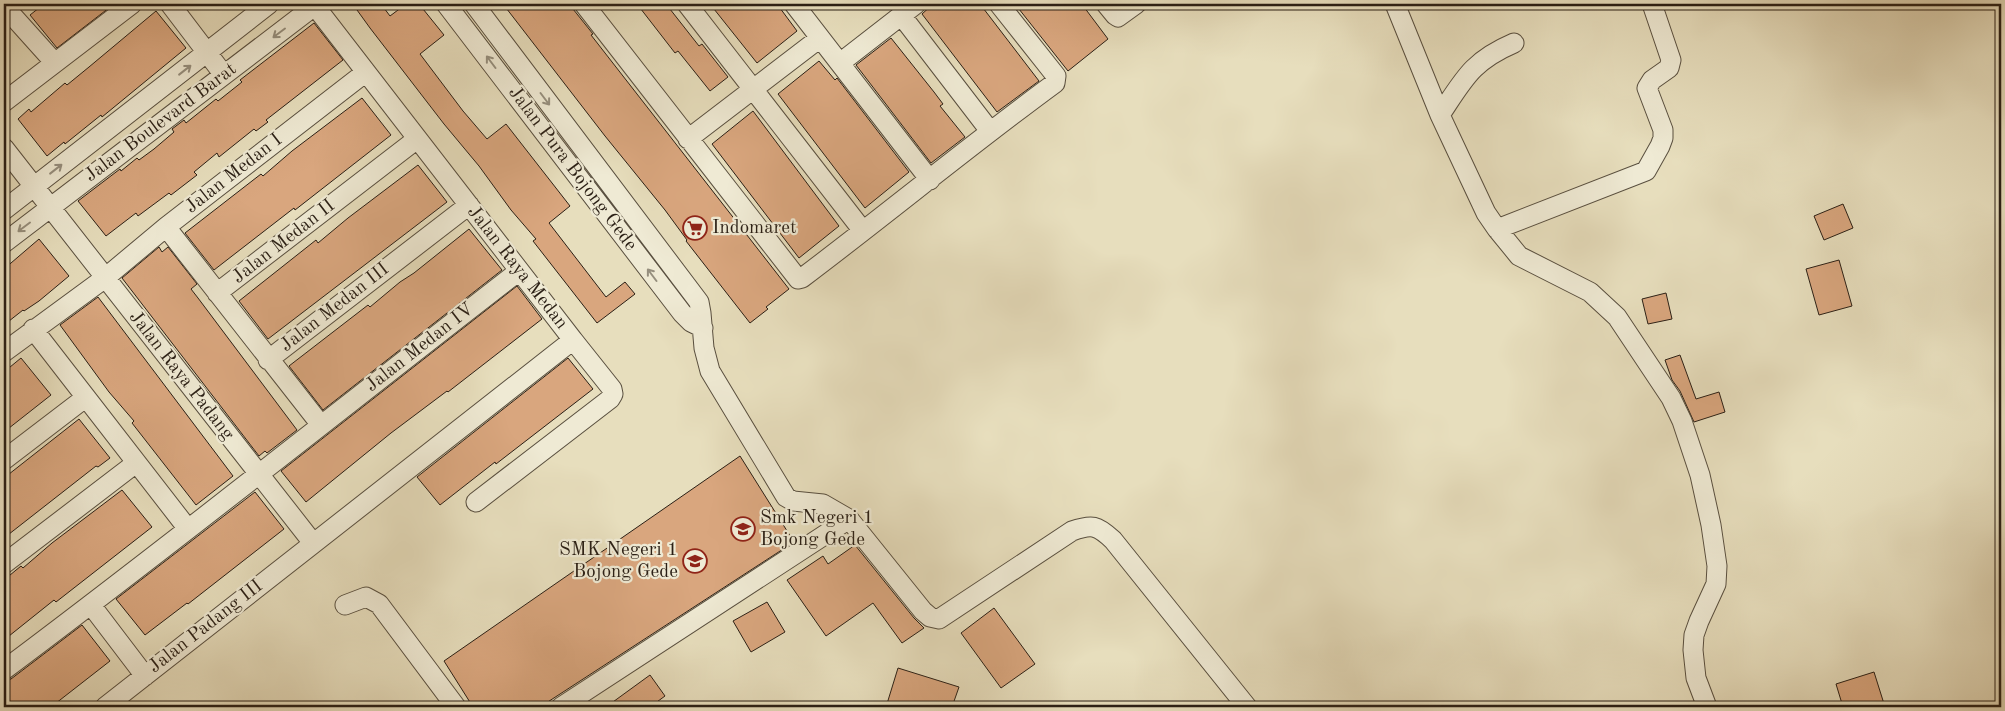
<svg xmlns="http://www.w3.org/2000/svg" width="2005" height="711" font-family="'Old Standard TT',serif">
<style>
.building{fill:#d9a67e;stroke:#2a1f15}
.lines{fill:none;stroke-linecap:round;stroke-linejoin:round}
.minor-casing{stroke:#594f3f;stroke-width:21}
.minor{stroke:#efead4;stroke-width:19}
.oneway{stroke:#968f7e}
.labels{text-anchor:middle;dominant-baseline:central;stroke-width:4.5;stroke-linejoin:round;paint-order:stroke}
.street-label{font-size:19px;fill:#2a1f15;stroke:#efead4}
.poi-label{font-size:19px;fill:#2a1f15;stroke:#efead4;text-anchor:start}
</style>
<rect width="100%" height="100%" fill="#e7debd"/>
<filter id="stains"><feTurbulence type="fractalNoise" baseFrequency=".004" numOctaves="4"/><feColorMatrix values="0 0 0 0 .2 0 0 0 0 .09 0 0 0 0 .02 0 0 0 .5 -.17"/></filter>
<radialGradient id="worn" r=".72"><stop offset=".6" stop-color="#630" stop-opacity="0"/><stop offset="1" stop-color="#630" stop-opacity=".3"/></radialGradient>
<path class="building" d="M44,4H114L57,48L30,15Z
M365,4H381L390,16L406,4H419L444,35L420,54L463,111L487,139L506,124L570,206L549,223L606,297L625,282L635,294L597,323L533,241L536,239L511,210L479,166L444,124L370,28L357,10Z
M503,4H569L593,34L591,35L789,289L766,307L768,309L750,323L686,241L687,240L665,210L605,136Z
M637,4H666L699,46L702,44L728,77L710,91L678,51L675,53Z
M710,4H777L797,31L757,63Z
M933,4H980L1039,81L997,112L922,14Z
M1015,4H1084V7L1108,39L1068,71Z
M156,11L186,48L102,117L101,115L65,144L64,142L47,156L18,119L29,109L31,112L65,83L67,85L89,67Z
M314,23L343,60L266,120L268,122L256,131L254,129L219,157L217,153L194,172L197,175L171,195L169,193L138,216L136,213L106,236L78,201L120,169L121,171L137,158L139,160L154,149L174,132L172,129L184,120L186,123L216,99L218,101L242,82L240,80Z
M891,38L934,92L943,104L940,106L965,137L931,163L856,65Z
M819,61L835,80L837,78L909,172L865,208L778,94Z
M362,98L391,135L295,210L294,208L214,270L185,233L261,174L263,176L292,151Z
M753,111L839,226L799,258L712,144Z
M418,165L447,202L268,339L239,301L316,240L318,243L348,218Z
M1843,204L1853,228L1824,240L1814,216Z
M469,229L502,270L323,410L289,366L368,305L370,307L400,282L414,273Z
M39,239L69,276L39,301L24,311L23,310L4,325V269Z
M159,247L162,252L168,247L197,284L191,289L198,298L297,430L267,453L265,451L259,456L122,278Z
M1839,260L1852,306L1819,315L1806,269Z
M517,286L542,319L448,392L447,391L391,433L306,502L281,471Z
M1666,293L1672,319L1648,324L1642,299Z
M98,297L233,476L196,505L132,423L134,421L109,392L60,325Z
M1680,355L1696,399L1719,392L1725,412L1694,422L1680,391L1672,380L1665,360Z
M21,358L51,395L4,432V372Z
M568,358L593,389L496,464L495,462L440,505L417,477Z
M79,419L110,458L98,467L96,466L4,538V478Z
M740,456L794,542L540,707H473L444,661Z
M122,490L152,527L56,602L54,600L4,640V580L21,566L23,568L52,543Z
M255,492L284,529L188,604L187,603L145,635L116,599Z
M855,545L914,618L924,628L902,643L873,603L826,636L787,580L823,556L828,564Z
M767,602L785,632L751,652L733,621Z
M994,608L1035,664L1001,688L961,633Z
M82,625L110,661L51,707H4V681L11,679Z
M898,668L959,687L952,707H886Z
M1874,672L1885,707H1843L1836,684Z
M650,675L665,696L650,707H606Z"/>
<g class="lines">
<g class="minor-casing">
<path id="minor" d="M4,4L11,14L55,63
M170,4L224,75
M446,4L682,313L691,322L703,328
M474,4L699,302L701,313L704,348L710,371L786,497L793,501L823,504L849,519L923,611L930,617L939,619L1072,531C1092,524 1097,525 1113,540L1247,707
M584,4L798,279L802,278C887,214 969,146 1055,83L1056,76L999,4
M687,4L863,231
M794,4L930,180
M1106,4L1115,15L1118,17L1136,4
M1395,4L1440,115L1486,213L1497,229L1519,256L1590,292L1617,317L1671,398L1682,421L1700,475L1711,525L1717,566L1716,584L1699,621L1694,635L1693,650L1696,678L1707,707
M901,15L990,131
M840,63L916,4
M4,102L132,4
M1440,115C1464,79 1472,61 1514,43
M688,139L820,38
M4,148L313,543
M4,210L269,4
M166,227L321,425
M1497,229L1646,171L1660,146L1663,138V130L1647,88L1652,80L1669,68L1671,60L1652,4
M4,243L317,4
M217,293L417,139
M33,329L188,529
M4,352L105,278L166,227L366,72
M268,360L469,205
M4,460L85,398
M476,502L610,399L613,394L612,389L573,340
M4,564L136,463
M91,605L145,676
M345,605L366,597L379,604L456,707
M4,670C178,540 347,404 519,271
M105,707L573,340L315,6
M561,707L849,519"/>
</g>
<use href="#minor" class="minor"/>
</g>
<defs><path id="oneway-shaft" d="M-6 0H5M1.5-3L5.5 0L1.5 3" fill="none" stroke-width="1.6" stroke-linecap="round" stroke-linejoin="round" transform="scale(1.25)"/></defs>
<g class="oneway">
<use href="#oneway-shaft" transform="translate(279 33) rotate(143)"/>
<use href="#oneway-shaft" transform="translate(491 62) rotate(-127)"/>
<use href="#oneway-shaft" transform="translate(185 70) rotate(-38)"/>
<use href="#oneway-shaft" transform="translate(545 99) rotate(53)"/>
<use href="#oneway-shaft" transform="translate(56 169) rotate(-38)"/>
<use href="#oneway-shaft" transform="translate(24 227) rotate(143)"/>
<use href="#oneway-shaft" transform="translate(652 275) rotate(-127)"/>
</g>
<defs>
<g id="supermarket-ring" transform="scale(1.25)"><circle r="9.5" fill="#efead4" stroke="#8f2418" stroke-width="1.5"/><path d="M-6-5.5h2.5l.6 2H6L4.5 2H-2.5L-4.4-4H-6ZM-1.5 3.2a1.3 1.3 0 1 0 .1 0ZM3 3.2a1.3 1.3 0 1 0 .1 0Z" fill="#8f2418"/></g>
<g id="school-ring" transform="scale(1.25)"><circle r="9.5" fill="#efead4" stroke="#8f2418" stroke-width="1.5"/><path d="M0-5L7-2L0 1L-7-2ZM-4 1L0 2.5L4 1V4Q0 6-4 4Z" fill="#8f2418"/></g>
</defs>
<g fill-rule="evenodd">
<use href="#supermarket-ring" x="695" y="228"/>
<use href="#school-ring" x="743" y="529"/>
<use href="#school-ring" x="695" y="561"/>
</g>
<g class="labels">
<g class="street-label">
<text transform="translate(161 123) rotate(-37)">Jalan Boulevard Barat</text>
<text transform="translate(572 169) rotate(53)">Jalan Pura Bojong Gede</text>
<text transform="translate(234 174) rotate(-38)">Jalan Medan I</text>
<text transform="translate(284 242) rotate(-38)">Jalan Medan II</text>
<text transform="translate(517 268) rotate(52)">Jalan Raya Medan</text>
<text transform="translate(335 308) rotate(-38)">Jalan Medan III</text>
<text transform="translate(420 348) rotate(-38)">Jalan Medan IV</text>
<text transform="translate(181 376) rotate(52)">Jalan Raya Padang</text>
<text transform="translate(206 627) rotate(-38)">Jalan Padang III</text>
</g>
<g class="poi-label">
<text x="712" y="228">Indomaret</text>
<text x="760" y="518">Smk Negeri 1<tspan x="760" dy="22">Bojong Gede</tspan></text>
<text x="678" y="550" text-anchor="end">SMK Negeri 1<tspan x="678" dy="22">Bojong Gede</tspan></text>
</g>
</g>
<rect width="2005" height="711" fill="none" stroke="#e7debd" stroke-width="20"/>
<rect x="5" y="5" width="1995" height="701" fill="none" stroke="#2a1f15" stroke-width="2.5"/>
<rect x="10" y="10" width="1985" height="691" fill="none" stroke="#2a1f15"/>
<rect width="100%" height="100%" filter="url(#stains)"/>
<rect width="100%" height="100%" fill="url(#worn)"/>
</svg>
